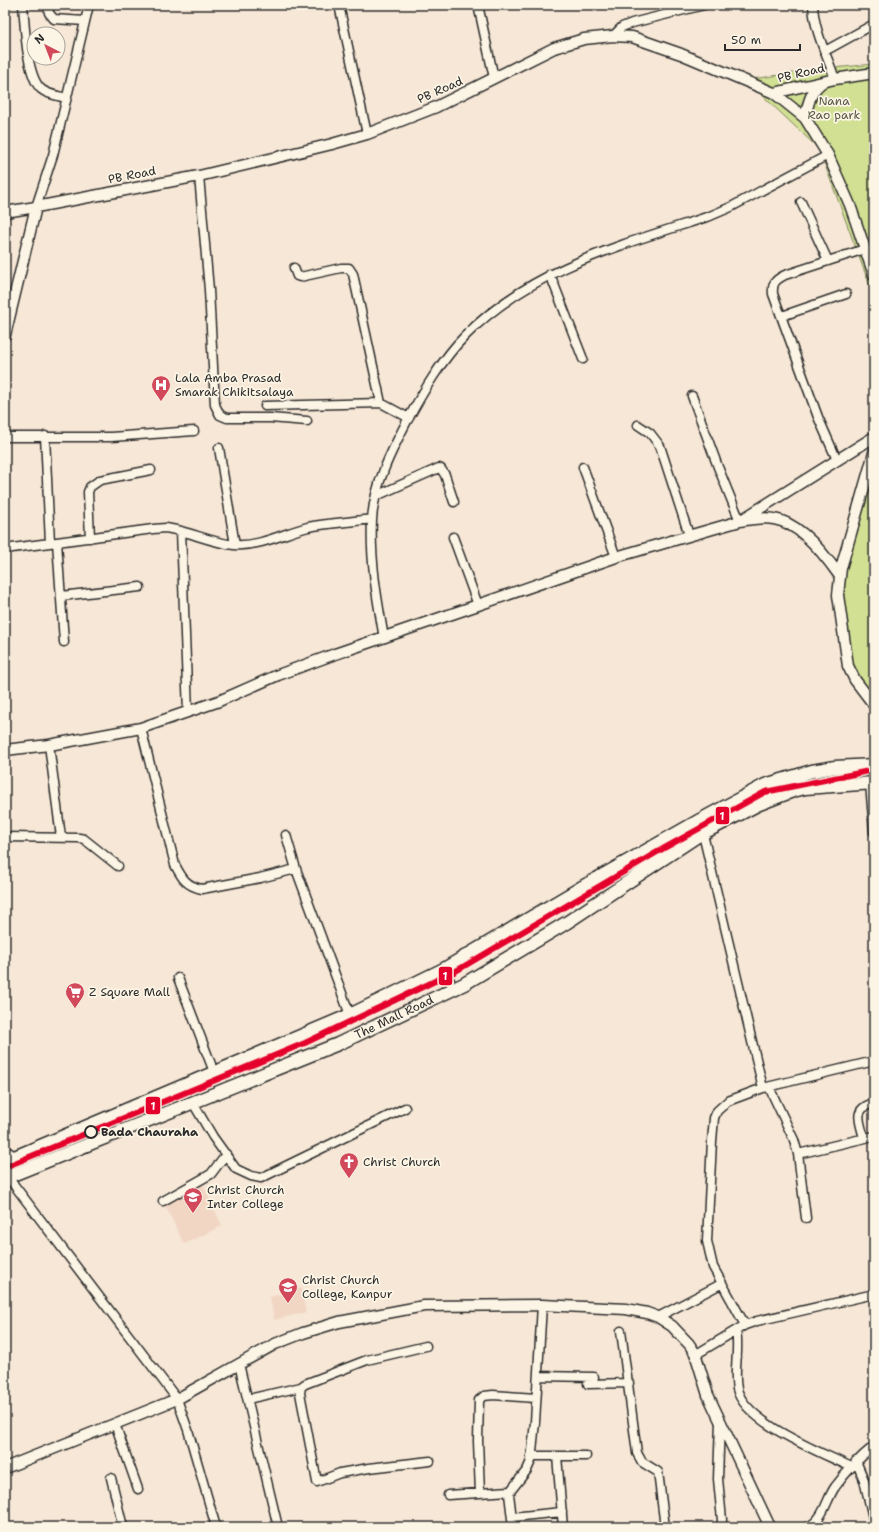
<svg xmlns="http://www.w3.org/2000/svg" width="879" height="1532" font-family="'Shantell Sans',sans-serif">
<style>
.built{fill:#f1d6c4}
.green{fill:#d2e093;stroke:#7e865f}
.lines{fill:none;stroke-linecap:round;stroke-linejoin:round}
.minor-casing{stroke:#2b2b2b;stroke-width:11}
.tertiary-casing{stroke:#2b2b2b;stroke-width:13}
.secondary-casing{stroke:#2b2b2b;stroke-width:15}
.minor{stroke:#fcf5e5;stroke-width:8}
.tertiary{stroke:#fcf5e5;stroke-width:10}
.secondary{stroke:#fcf5e5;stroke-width:12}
.metro-1-casing{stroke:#fcf5e5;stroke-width:9}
.metro-1{stroke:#e4002b;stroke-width:6}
.stop-dot{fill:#fcf5e5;stroke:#2b2b2b;stroke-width:2}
.labels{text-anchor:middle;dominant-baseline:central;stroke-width:3.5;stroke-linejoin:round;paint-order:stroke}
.street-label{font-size:12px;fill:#2b2b2b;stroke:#fcf5e5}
.park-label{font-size:12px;fill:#555845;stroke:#fcf5e5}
.poi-label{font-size:12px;fill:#2b2b2b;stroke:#fcf5e5;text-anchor:start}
.stop-label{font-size:12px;font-weight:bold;fill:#2b2b2b;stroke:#fcf5e5;text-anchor:start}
.line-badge{stroke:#fcf5e5;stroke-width:1.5}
.badge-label{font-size:11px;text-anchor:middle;font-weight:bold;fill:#fff}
</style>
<rect width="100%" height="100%" fill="#f7e7d6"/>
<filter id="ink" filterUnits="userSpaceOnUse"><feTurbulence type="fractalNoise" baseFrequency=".025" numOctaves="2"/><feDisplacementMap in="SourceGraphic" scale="8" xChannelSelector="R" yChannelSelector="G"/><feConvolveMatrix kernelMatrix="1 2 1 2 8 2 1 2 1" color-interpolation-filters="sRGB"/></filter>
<g filter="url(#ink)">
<path class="built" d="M202,1182L222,1226L184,1244L164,1203Z
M301,1288L306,1312L274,1320L270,1297Z"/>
<path class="green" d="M874,64V297L819,149L746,80L813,70Z
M874,457V699L848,660L839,598Z"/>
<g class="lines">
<g class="minor-casing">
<path id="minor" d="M23,5C25,26 26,75 41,89C48,95 59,96 67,98
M48,5L49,13L54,19L85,21
M339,5L367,134
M478,5L494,78
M813,5C814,31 827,55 835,79
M613,36L622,27L632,23L704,5
M825,51L874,24
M199,176L209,290L215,405L220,415L227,418H270L307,421
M801,202L828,261
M36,207L53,155L89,5
M294,268L297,276L300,277L341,268H349L353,274L381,403L409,418
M550,274L583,359
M782,316L846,294
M692,396L718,467L740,521
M265,406L381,403
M638,425L650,433L660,446L689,535
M45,436L50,543
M5,437H111L194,431
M219,448L235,545
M837,460L818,417L773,294C772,283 775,280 785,275L865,249
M583,467L616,557
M376,496L439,468L441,469L445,475L454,502
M181,531C199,536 216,543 234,545C260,547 284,533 308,527C329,523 351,522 372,519
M453,537L478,605
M90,538L88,492L90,487L100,480L151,470
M57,542L64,642
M5,549L153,529L166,528L181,531L188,712
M61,596L140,587
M384,638C377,599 370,559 372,520C374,485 391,452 407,421C423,392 442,359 465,336C532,268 622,245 710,216L731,207L828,155
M141,728L175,865C182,878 186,886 202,889L260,878L296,869
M49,745L61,837
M870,783L874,832
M702,830L763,1088
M286,835L296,869L350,1015
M5,837L79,838L84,839L118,866
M444,969L454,989
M178,978L214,1072
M769,1087L794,1140L798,1154L806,1218
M193,1103L213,1137L236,1169L251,1176L261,1178L405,1108
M864,1138C860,1121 852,1109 874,1103
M798,1154L874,1136
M8,1177L177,1399L188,1430L216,1527
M163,1201L211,1174L226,1154
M658,1317L721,1284
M745,1325L713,1267L707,1241L712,1141L714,1118L717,1111L728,1101L763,1088L874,1061
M621,1331L637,1453L642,1462L658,1472L665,1527
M736,1331C740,1350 733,1370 737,1389C745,1423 821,1452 851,1467
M426,1346L367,1360L305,1384L301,1387L300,1393L317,1482L340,1473L369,1468L430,1461
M695,1355L745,1325L757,1321L874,1294
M239,1364L278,1527
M538,1376L594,1377
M588,1384L629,1383
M248,1399L301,1387
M720,1422L718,1479L722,1520L721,1527
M115,1424L138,1489
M531,1456H586
M557,1456L563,1527
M856,1461L864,1480L874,1522
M111,1478L123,1527
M480,1493L478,1441L479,1400L484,1396L493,1395L536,1398
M448,1495L510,1491
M512,1517L562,1512
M513,1527L509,1494L512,1489L527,1470L531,1461L535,1422L542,1305
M808,1527C824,1519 826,1500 835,1487C847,1471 859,1458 874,1446"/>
</g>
<g class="tertiary-casing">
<path id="tertiary" d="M774,93L805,118L828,155L850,205L874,275
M805,118C808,105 810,90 823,82
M5,212L36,207L199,176L332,144L367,134L436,107L554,48L584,39L613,36L632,37L681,54L774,93L835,79L874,73
M5,335L36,207
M874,453L841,568L838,595L848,666L855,680L874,705
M743,519L874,437
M5,750L49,745L141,728L219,701L278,675L335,654L478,605L616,557L740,521C751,519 763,517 774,519C800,523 825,555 839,575
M5,1151L14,1157
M5,1468L177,1399L275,1344L303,1333L339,1322L424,1306L542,1305L626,1309L647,1313L658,1317L672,1326L689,1344L695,1353L708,1395L770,1527"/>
</g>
<g class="secondary-casing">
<g id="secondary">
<path d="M5,1161L350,1015L444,969L584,886L700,820L765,785L812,771L835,767L874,765"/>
<path id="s1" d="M5,1178L338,1044L464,984L566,923L696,837L757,805L793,791L805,788L874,783"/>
</g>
</g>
<use href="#minor" class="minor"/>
<use href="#tertiary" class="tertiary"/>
<use href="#secondary" class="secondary"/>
<g class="metro-1-casing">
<path id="metro-1" d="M5,1167L305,1043L456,971L659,851L765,792L874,770"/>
</g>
<use href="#metro-1" class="metro-1"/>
</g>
</g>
<defs>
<g id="hospital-pin" transform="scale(1)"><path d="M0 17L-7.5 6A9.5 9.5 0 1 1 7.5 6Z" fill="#d1495b" stroke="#fcf5e5"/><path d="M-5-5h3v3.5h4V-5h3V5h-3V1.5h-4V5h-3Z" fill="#fff"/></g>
<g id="supermarket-pin" transform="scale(1)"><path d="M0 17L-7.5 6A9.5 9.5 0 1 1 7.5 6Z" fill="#d1495b" stroke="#fcf5e5"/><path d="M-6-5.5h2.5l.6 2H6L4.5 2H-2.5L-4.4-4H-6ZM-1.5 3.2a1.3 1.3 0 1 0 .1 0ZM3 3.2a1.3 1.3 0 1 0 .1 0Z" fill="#fff"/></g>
<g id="church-pin" transform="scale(1)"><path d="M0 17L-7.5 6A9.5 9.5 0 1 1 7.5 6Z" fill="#d1495b" stroke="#fcf5e5"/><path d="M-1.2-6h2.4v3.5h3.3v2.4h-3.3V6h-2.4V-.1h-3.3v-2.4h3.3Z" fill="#fff"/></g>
<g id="university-pin" transform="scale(1)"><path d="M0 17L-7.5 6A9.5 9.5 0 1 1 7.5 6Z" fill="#d1495b" stroke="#fcf5e5"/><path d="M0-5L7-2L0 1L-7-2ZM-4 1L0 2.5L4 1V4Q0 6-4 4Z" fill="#fff"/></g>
</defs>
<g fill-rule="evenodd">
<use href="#hospital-pin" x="161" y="385"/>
<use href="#supermarket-pin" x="75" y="992"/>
<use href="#church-pin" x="349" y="1162"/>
<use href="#university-pin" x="193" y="1197"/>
<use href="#university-pin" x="288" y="1287"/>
</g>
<circle class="stop-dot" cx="91" cy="1132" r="6"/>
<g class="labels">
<g class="street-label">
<text transform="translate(801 73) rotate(-13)">PB Road</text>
<text transform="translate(440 90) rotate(-24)">PB Road</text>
<text transform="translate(132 175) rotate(-11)">PB Road</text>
<text stroke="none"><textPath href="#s1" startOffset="421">The Mall Road</textPath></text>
</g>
<g class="park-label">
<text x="834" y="101">Nana<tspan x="834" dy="14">Rao park</tspan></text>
</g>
<g class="poi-label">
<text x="175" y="378">Lala Amba Prasad<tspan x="175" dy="14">Smarak Chikitsalaya</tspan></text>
<text x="89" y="992">Z Square Mall</text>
<text x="363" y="1162">Christ Church</text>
<text x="207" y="1190">Christ Church<tspan x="207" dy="14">Inter College</tspan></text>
<text x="302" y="1280">Christ Church<tspan x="302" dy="14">College, Kanpur</tspan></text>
</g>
<g class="stop-label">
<text x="101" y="1132">Bada Chauraha</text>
</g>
</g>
<g class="line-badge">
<rect x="715" y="806" width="15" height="19" rx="4" fill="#e4002b"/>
<rect x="438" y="966" width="15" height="20" rx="4" fill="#e4002b"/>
<rect x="145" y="1096" width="16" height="19" rx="4" fill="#e4002b"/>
</g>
<g class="badge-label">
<text x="722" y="820">1</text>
<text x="445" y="980">1</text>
<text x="153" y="1110">1</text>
</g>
<rect width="879" height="1532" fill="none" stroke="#fcf5e5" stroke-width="20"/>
<rect x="10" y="10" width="859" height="1512" fill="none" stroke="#2b2b2b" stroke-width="1.5" filter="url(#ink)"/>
<g transform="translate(46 46) rotate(318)"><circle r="19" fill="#fcf5e5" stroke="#a8a49b"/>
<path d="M0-3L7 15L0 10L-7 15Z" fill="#d1495b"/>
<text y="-6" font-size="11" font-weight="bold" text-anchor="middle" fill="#2b2b2b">N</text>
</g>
<path d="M725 44v6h75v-6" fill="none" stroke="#2b2b2b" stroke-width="2"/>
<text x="731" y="44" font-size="12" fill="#2b2b2b" stroke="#fcf5e5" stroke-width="3" paint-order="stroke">50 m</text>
</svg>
